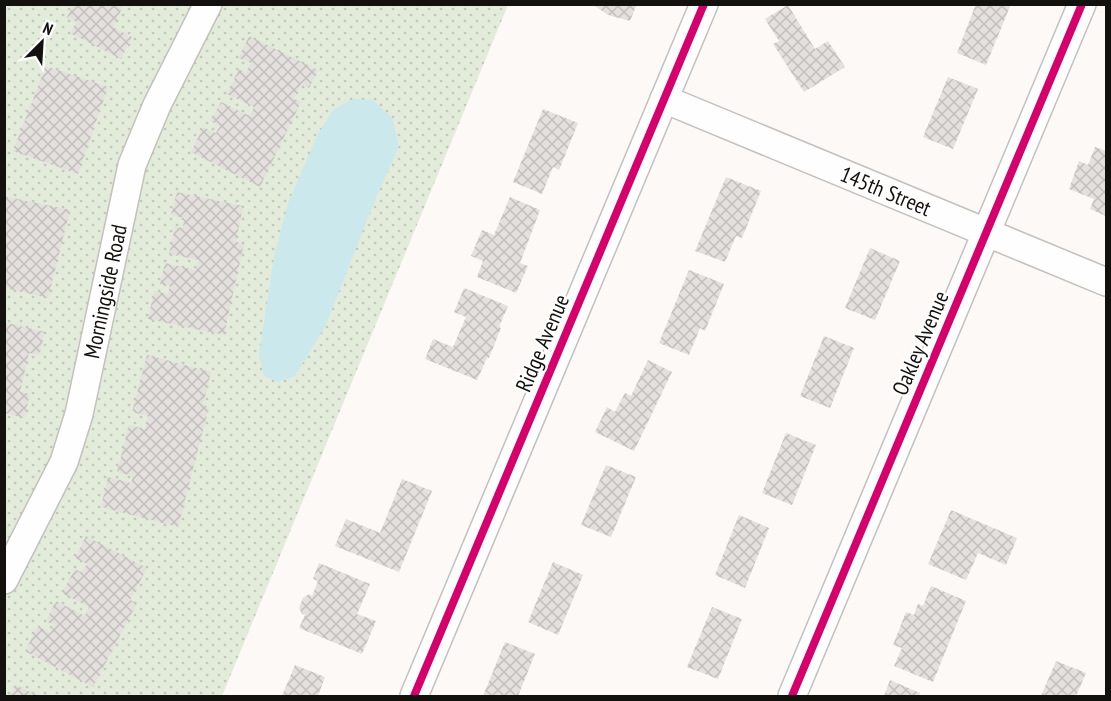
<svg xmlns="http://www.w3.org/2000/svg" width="1111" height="701" font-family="'PT Sans Narrow',sans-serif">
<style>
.grass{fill:url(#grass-dots)}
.water{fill:#cbe8ec}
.building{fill:url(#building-cross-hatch)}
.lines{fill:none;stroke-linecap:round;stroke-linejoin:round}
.street-casing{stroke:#c3c0bd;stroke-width:30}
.street{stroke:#fffefe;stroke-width:27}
.cycleway-casing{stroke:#fff;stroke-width:11}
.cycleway{stroke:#d6006c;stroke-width:8}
.labels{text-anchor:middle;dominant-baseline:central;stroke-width:4.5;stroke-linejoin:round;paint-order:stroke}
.street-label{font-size:22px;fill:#13110d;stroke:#fff}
</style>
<defs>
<pattern id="grass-dots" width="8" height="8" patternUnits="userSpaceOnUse" patternTransform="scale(1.5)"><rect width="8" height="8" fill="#e3ecda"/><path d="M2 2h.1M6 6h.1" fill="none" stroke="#c2c9ba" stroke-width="1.8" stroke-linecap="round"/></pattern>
<pattern id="building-cross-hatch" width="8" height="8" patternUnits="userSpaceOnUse" patternTransform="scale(1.5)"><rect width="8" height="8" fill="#e3e0dd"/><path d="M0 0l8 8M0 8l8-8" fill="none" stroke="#c2bfbc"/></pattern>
</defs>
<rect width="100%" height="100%" fill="#fcf9f6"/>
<path class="grass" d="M4,5H508L222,696H5Z"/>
<path class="water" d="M353,99L373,100L392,118L399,146L373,205L326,325L295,376L278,382L264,376L259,354L274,257L288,203L318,134L333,110Z"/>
<path class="building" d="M74,4H124L113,27L132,37L121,59L70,33L76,22L67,17Z
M592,4H637L630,21L608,15Z
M976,4H1011L986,65L957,53Z
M788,5L815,49L828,41L845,67L804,92L773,44L779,41L765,19Z
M249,36L318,70L309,88L301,84L294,99L301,102L260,187L191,152L203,127L216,133L219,126L211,121L221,102L250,116L254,107L227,94L239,69L246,73L251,63L239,58Z
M46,66L108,87L78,174L13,151Z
M948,77L978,89L953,149L923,137Z
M543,109L578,123L559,170L553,167L542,194L513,182Z
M1095,147L1106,151V216L1090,209L1094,199L1069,189L1079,161L1088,165Z
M726,177L761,191L742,238L736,236L725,262L695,251Z
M177,192L243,206L236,242L244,243L224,335L148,319L154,291L168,294L170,286L160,284L165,263L196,270L199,260L169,254L175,227L183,228L184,218L171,215Z
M4,196L70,210L48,298L4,288Z
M510,197L540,210L520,263L528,266L516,293L477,277L483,261L471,256L482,230L494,235Z
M870,248L900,261L875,320L845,308Z
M689,270L724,284L705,331L700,328L689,355L659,343Z
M464,288L508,306L499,327L501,328L489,358H487L477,380L425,359L433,339L453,347L466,317L454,312Z
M4,322L45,332L39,355L29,353L20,392L30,394L24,418L4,413Z
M824,336L854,348L830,408L800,396Z
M147,355L211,372L203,405L209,407L178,527L101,507L108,477L131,483L133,476L117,472L129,425L145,429L148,416L132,412Z
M648,360L672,372L634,451L595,432L607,407L615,412L625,393L631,396Z
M786,433L816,445L792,505L762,493Z
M606,465L636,477L611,537L581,525Z
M402,479L432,491L399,572L335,546L346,519L380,533Z
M951,510L1017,538L1006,565L978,553L966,580L928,564Z
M739,515L769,528L745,588L715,575Z
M86,536L147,568L130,600L137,603L93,687L25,651L38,626L50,633L54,625L46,621L56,601L85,616L89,607L62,593L75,569L82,573L87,564L75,558Z
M553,562L583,575L558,635L528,622Z
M319,563L370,584L357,614L376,621L362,654L299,628L305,615L302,614L299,608L303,598L309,594L312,596L318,581L313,579Z
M931,586L966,601L933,682L894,666L902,648L893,645L906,612L914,615L918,604L923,606Z
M712,607L742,619L718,679L687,667Z
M505,642L535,654L518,696H483Z
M1056,661L1086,673L1076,696H1041Z
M295,665L325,677L318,696H282Z
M890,680L920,693L919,696H884Z
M16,685L39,696H10Z"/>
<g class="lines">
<g class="street-casing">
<g id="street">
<path id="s1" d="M664,99L1106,282"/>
<path id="s2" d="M4,580L64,462L79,414L132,165L157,105L208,4"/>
<path d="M414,696L704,4"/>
<path d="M792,696L1082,4"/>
</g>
</g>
<use href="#street" class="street"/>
<g class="cycleway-casing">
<path id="cycleway" d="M414,696L704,4
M792,696L1082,4"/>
</g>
<use href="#cycleway" class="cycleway"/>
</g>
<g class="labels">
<g class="street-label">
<text stroke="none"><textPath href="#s1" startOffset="240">145th Street</textPath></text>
<text stroke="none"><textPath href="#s2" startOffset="308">Morningside Road</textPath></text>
<text transform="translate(542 343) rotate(-67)">Ridge Avenue</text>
<text transform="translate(920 343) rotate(-67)">Oakley Avenue</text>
</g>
</g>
<rect width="1111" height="701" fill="none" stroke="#13110d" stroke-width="12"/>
<g transform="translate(42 42) rotate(24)" stroke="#ffffff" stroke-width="4.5" paint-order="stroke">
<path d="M0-4.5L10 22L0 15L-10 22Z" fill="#13110d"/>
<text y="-9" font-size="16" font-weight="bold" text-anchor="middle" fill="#13110d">N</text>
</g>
</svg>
